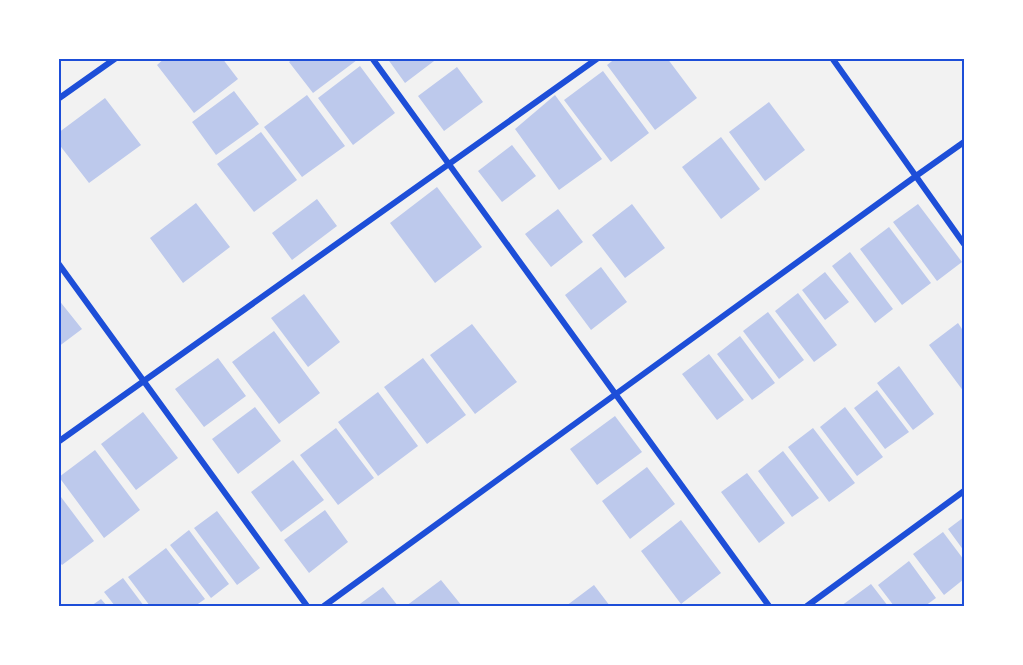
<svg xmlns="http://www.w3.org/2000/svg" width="1023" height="665" font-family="Signika,sans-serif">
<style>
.building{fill:#bdc9ec}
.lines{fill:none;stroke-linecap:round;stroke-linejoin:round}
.minor{stroke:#1d4ed8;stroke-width:6}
.neatline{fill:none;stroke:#1d4ed8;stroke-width:2}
</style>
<rect width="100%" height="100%" fill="#f2f2f2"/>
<path class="building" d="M165,58H222L238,79L194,113L157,65Z
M294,58H356L357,60L313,93L289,62Z
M387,58H438L405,83Z
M616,58H667L697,98L655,130L607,65Z
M360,66L395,113L353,145L318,98Z
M457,67L483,102L444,131L418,96Z
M603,71L649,133L611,162L564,100Z
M234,91L259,124L216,155L192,122Z
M307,95L345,146L302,177L264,127Z
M555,95L602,159L559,190L515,129Z
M105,98L141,145L89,183L58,143V133Z
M769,102L805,150L765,181L729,132Z
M261,132L297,180L254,212L217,164Z
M721,137L760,189L721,219L682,167Z
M512,145L536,176L502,202L478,171Z
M437,187L482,247L435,283L390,223Z
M317,199L337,226L292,260L272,233Z
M196,203L230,247L183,283L150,238Z
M632,204L665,248L625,278L592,235Z
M918,204L962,262L937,281L893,222Z
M558,209L583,242L551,267L525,234Z
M889,227L931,283L902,305L860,249Z
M850,252L893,309L875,323L832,266Z
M601,267L627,302L591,330L565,295Z
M825,272L849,302L825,320L802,290Z
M798,293L837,345L814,362L775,311Z
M304,294L340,342L308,367L271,318Z
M58,299L82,329L58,347Z
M768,312L804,360L779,379L743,331Z
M958,323L964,332V392L929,345Z
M472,324L517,382L475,414L430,355Z
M274,331L320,393L279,424L232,362Z
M740,336L775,383L752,400L717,354Z
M709,354L744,400L717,420L682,374Z
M218,358L246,396L204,427L175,389Z
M423,358L466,415L427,444L384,387Z
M899,366L934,414L913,430L877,383Z
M877,390L909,432L885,449L854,408Z
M378,392L418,446L378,476L338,422Z
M255,407L281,441L238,474L212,439Z
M845,407L883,457L857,476L820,427Z
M143,412L178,458L136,490L101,444Z
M615,416L642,452L597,485L570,449Z
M336,428L374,478L338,505L300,455Z
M813,428L855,483L829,502L788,447Z
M95,450L140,510L104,538L59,477Z
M783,451L819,498L792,517L758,471Z
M293,460L324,500L281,532L251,492Z
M647,467L675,504L630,539L602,501Z
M747,473L785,523L759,543L721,492Z
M58,493L94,541L62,565L58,561Z
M325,510L348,542L309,573L284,540Z
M217,511L260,568L237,585L194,528Z
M964,517V551L948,529Z
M681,520L721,573L681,604L641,551Z
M189,530L229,584L211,598L170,545Z
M943,532L964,560V579L944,595L913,554Z
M166,548L205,599L195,606H150L128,577Z
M909,561L936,598L925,606H894L878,585Z
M123,578L144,606H115L104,592Z
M441,580L462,606H406Z
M871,584L888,606H841Z
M594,585L610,606H566Z
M383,587L398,606H357Z
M101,599L107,606H91Z"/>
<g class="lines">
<path class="minor" d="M372,58L769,606
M832,58L964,244
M58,99L116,58
M58,263L307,606
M58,442L598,58
M324,606L916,176L964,142
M807,606L964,491"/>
</g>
<rect width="1023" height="665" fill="none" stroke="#ffffff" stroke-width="120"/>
<rect x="60" y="60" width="903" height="545" class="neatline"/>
</svg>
